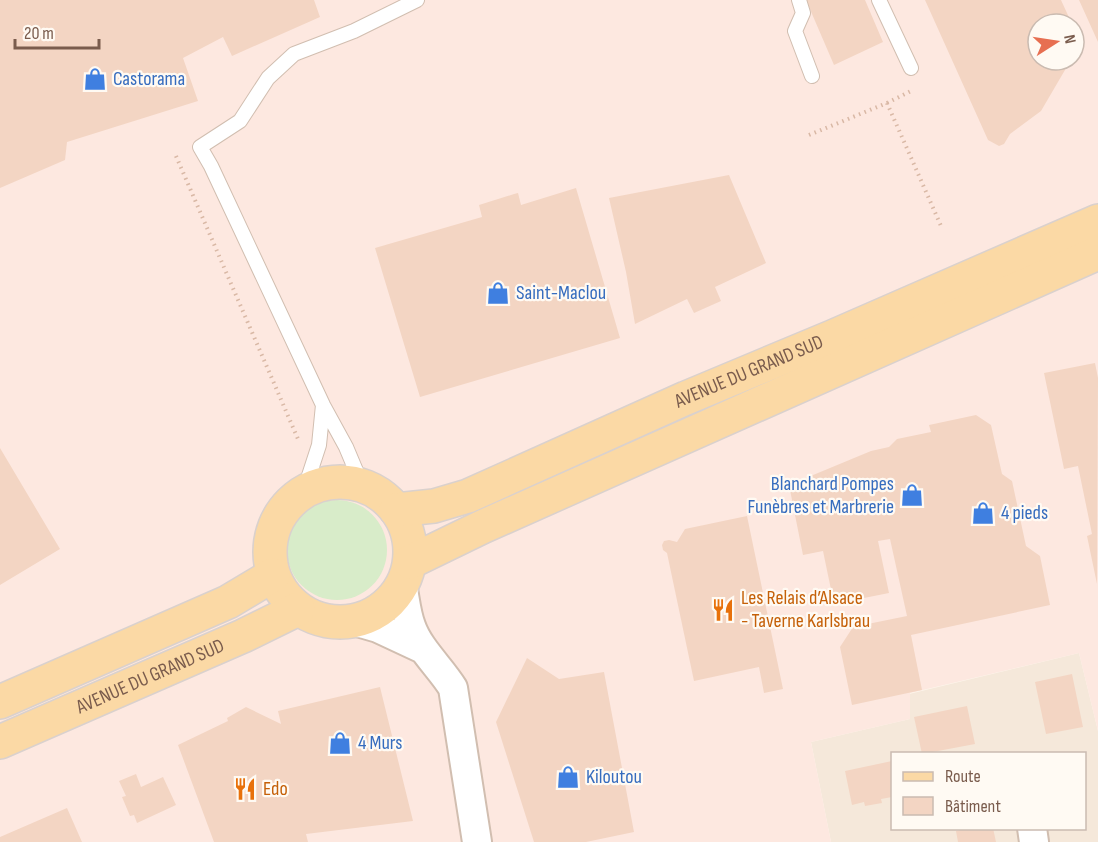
<svg xmlns="http://www.w3.org/2000/svg" width="1098" height="842" font-family="'Sofia Sans Condensed',sans-serif">
<style>
.residential{fill:#f5e8da;fill-rule:evenodd}
.commercial{fill:#fde8e0;fill-rule:evenodd}
.green{fill:#d8ecc9}
.building{fill:#f3d5c3}
.lines{fill:none;stroke-linecap:round;stroke-linejoin:round}
.lane-casing{stroke:#d1beb0;stroke-width:16}
.street-casing{stroke:#d1beb0;stroke-width:32}
.primary-casing{stroke:#dad1cd;stroke-width:36}
.path{stroke:#d9b8a5;stroke-width:4;stroke-dasharray:1.5 4.5;stroke-linecap:butt}
.lane{stroke:#fff;stroke-width:14}
.street{stroke:#fff;stroke-width:28}
.primary{stroke:#fbd9a5;stroke-width:33}
.labels{text-anchor:middle;dominant-baseline:central;stroke-width:4.5;stroke-linejoin:round;paint-order:stroke}
.shop-label{font-size:20px;fill:#366cbe;stroke:#fffaf3;text-anchor:start}
.street-label{font-size:20px;fill:#7a5c4d;stroke:#fffaf3}
.food-label{font-size:20px;fill:#c56008;stroke:#fffaf3;text-anchor:start}
</style>
<rect width="100%" height="100%" fill="#fdf6ec"/>
<path class="residential" d="M1079,653L1098,731V842H831L811,742L910,719L909,694ZM892,754H1084V828H892Z"/>
<path class="commercial" d="M0,0H1098V731L1079,653L910,693V719L811,742L831,842H0ZM1038,24H1074V60H1038Z"/>
<path class="green" d="M287 550a50 50 0 1 1 100 0a50 50 0 1 1-100 0Z"/>
<path class="building" d="M0,0H314L320,17L232,56L223,37L183,58L198,101L67,142L65,160L0,188Z
M806,0H865L883,42L834,65Z
M925,0H1061L1072,24H1038V60H1067L1065,70L1041,111L1010,134L1004,144L999,146L988,140Z
M1079,0H1098V42Z
M729,175L766,263L715,287L721,301L694,313L687,299L635,324L626,272L609,198Z
M576,188L620,338L420,397L375,248L482,217L479,205L514,194L518,193L521,205Z
M1095,363L1098,378L1097,584L1087,536L1092,534L1078,466L1064,469L1044,373Z
M976,415L991,425L1002,474L1012,481L1026,546L1040,556L1050,605L911,635L922,690L852,705L840,647L853,627L907,616L890,539L878,541L889,593L834,604L823,551L803,555L789,485L871,451L889,447L897,439L931,432L929,425Z
M0,448L60,549L0,585Z
M747,516L783,689L764,693L759,667L694,681L667,553L663,550L662,545L664,541L669,540L677,542L685,529Z
M527,658L559,679L604,672L634,832L586,842H534L496,722Z
M1072,674L1083,727L1046,734L1035,682Z
M380,687L413,821L306,834L308,842H214L178,745L228,721L227,718L246,707L281,724L278,711Z
M967,706L975,744L922,754L914,717Z
M892,761V797L881,799L882,803L865,806L864,802L852,805L845,771Z
M136,774L141,787L163,777L176,805L137,823L134,815L130,816L122,797L126,796L119,781Z
M67,808L82,842H0V837Z
M971,828H993L996,842H958L956,831Z"/>
<g class="lines">
<g class="lane-casing">
<path id="lane" d="M799,0L803,13L795,31L812,76
M879,0L911,68
M362,485L346,447L323,405L211,166L200,147L240,121L268,78L294,54L354,31L417,0
M304,491L319,445L323,405"/>
</g>
<g class="street-casing">
<path id="street" d="M402,584C405,598 406,613 411,626C419,649 440,667 453,688L477,842
M354,621L378,628L423,649
M1032,828L1034,842"/>
</g>
<g class="primary-casing">
<g id="primary">
<circle cx="340" cy="552" r="70"/>
<path id="s1" d="M396,510L434,506L468,496L686,398L832,337L1098,221"/>
<path d="M410,562L482,527L1098,253"/>
<path d="M0,702L228,602L273,575"/>
<path id="s2" d="M0,742L243,636L298,609"/>
</g>
</g>
<path class="path" d="M887,103L913,90
M809,135L887,103L941,226
M176,156L298,439"/>
<use href="#lane" class="lane"/>
<use href="#street" class="street"/>
<use href="#primary" class="primary"/>
</g>
<defs>
<g id="shop-bare" transform="scale(1.8)"><path d="M-5-2.5h2.3a2.7 3.5 0 0 1 5.4 0H5L5.5 6h-11ZM-1.5-2.5h3a1.5 2.3 0 0 0-3 0Z" fill="#3f7fe0" stroke="#fffaf3" stroke-width="2.5" paint-order="stroke"/></g>
<g id="restaurant-bare" transform="scale(1.8)"><path d="M-5-6h1v4h1v-4h1v4h1v-4h1v5L-1.5 .5V6h-2V.5L-5-1ZM5-6V6H3V1.5H1.5Q1.5-4 5-6Z" fill="#e8710a" stroke="#fffaf3" stroke-width="2.5" paint-order="stroke"/></g>
</defs>
<g fill-rule="evenodd">
<use href="#shop-bare" x="95" y="79"/>
<use href="#shop-bare" x="498" y="293"/>
<use href="#shop-bare" x="912" y="495"/>
<use href="#shop-bare" x="983" y="513"/>
<use href="#restaurant-bare" x="723" y="610"/>
<use href="#shop-bare" x="340" y="743"/>
<use href="#shop-bare" x="568" y="777"/>
<use href="#restaurant-bare" x="245" y="789"/>
</g>
<g class="labels">
<g class="shop-label">
<text x="113" y="79">Castorama</text>
<text x="516" y="293">Saint-Maclou</text>
<text x="894" y="484" text-anchor="end">Blanchard Pompes<tspan x="894" dy="23">Funèbres et Marbrerie</tspan></text>
<text x="1001" y="513">4 pieds</text>
<text x="358" y="743">4 Murs</text>
<text x="586" y="777">Kiloutou</text>
</g>
<g class="street-label">
<text stroke="none"><textPath href="#s1" startOffset="381">AVENUE DU GRAND SUD</textPath></text>
<text stroke="none"><textPath href="#s2" startOffset="164">AVENUE DU GRAND SUD</textPath></text>
</g>
<g class="food-label">
<text x="741" y="598">Les Relais d’Alsace<tspan x="741" dy="23">- Taverne Karlsbrau</tspan></text>
<text x="263" y="789">Edo</text>
</g>
</g>
<rect x="891" y="752" width="195" height="78" fill="#fffaf3" stroke="#cabbb1" stroke-width="1.5"/>
<rect x="903" y="772" width="30" height="9" fill="#fbd9a5" stroke="#cabbb1" stroke-width="1.5"/>
<text x="945" y="782" font-size="18" fill="#7a5c4d">Route</text>
<rect x="903" y="797" width="30" height="18" fill="#f3d5c3" stroke="#cabbb1" stroke-width="1.5"/>
<text x="945" y="812" font-size="18" fill="#7a5c4d">Bâtiment</text>
<g transform="translate(1056 42) rotate(78)"><circle r="28" fill="#fffaf3" stroke="#cabbb1" stroke-width="1.5"/>
<path d="M0-4.5L10 22L0 15L-10 22Z" fill="#e76f51"/>
<text y="-9" font-size="16" font-weight="bold" text-anchor="middle" fill="#7a5c4d">N</text>
</g>
<path d="M15 39v9h84v-9" fill="none" stroke="#7a5c4d" stroke-width="3"/>
<text x="24" y="39" font-size="18" fill="#7a5c4d" stroke="#fffaf3" stroke-width="4.5" paint-order="stroke">20 m</text>
</svg>
